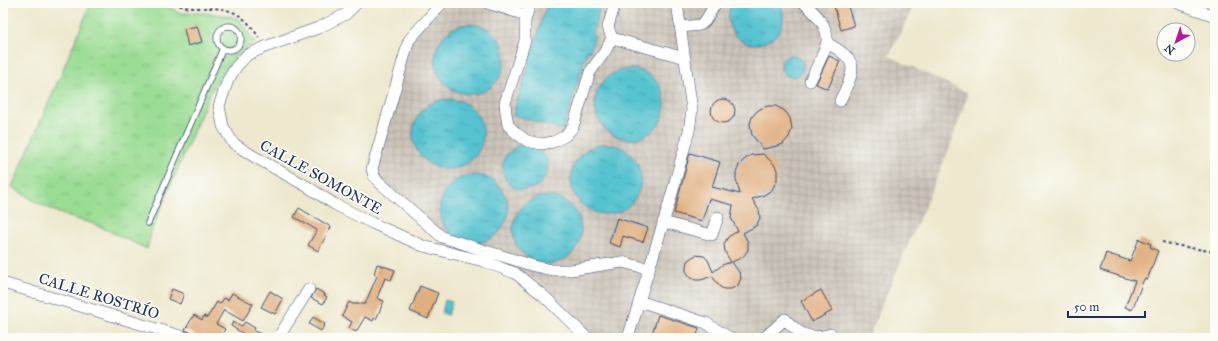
<svg xmlns="http://www.w3.org/2000/svg" width="1218" height="341" font-family="'IM FELL Great Primer',serif">
<style>
.industrial{fill:url(#industrial-grid)}
.grass{fill:url(#grass-tufts);stroke:#5a8678}
.water{fill:url(#water-ripples);stroke:#397997}
.building{fill:#e0ae7f}
.lines{fill:none;stroke-linecap:round;stroke-linejoin:round}
.service-casing{stroke:#3a4b6f;stroke-width:7}
.minor-casing{stroke:#3a4b6f;stroke-width:12}
.path{stroke:#3a4b6f;stroke-width:2;stroke-dasharray:3 3;stroke-linecap:butt}
.service{stroke:#fff;stroke-width:5.5}
.minor{stroke:#fff;stroke-width:11}
.labels{text-anchor:middle;dominant-baseline:central;stroke-width:3.5;stroke-linejoin:round;paint-order:stroke}
.street-label{font-size:15px;fill:#1b2f5e;stroke:#fdfcf7}
</style>
<defs>
<pattern id="industrial-grid" width="8" height="8" patternUnits="userSpaceOnUse"><rect width="8" height="8" fill="#cbc3b8"/><path d="M0 4h8M4 0v8" fill="none" stroke="#aea8a1"/></pattern>
<pattern id="grass-tufts" width="24" height="20" patternUnits="userSpaceOnUse"><rect width="24" height="20" fill="#9adc93"/><path d="M3 7l-1-3M5 7V3M7 7l1-3M15 17l-1-3M17 17v-4M19 17l1-3" fill="none" stroke="#84bd81"/></pattern>
<pattern id="water-ripples" width="26" height="14" patternUnits="userSpaceOnUse"><rect width="26" height="14" fill="#57c3d0"/><path d="M2 4q2-2 4 0t4 0M15 11q2-2 4 0t4 0" fill="none" stroke="#479fac"/></pattern>
</defs>
<rect width="100%" height="100%" fill="#fdfcf7"/>
<filter id="ink" filterUnits="userSpaceOnUse"><feTurbulence type="fractalNoise" baseFrequency=".025" numOctaves="2"/><feDisplacementMap in="SourceGraphic" scale="8" xChannelSelector="R" yChannelSelector="G"/><feConvolveMatrix kernelMatrix="1 2 1 2 8 2 1 2 1" color-interpolation-filters="sRGB"/></filter>
<filter id="wash" filterUnits="userSpaceOnUse"><feTurbulence type="fractalNoise" baseFrequency=".012" numOctaves="4" result="noise"/><feDisplacementMap in="SourceGraphic" scale="16" xChannelSelector="R" yChannelSelector="G"/><feGaussianBlur stdDeviation="0.9" result="paint"/><feColorMatrix in="noise" values="0 0 0 0 0 0 0 0 0 0 0 0 0 0 0 0 0 1.4 0 .05"/><feComposite in="paint" operator="in"/></filter>
<g filter="url(#wash)">
<rect width="100%" height="100%" fill="#ede8ce"/>
<path class="industrial" d="M433,3H907L914,5L889,56L968,93L950,147L868,338H607L589,333L574,320L546,287L517,269L489,257L442,244L371,179L370,159L406,34Z"/>
<path class="grass" d="M91,3H164L179,13H209L229,16L239,19L255,43C233,58 223,69 210,93L152,229L147,249L92,223L79,220L61,214L36,202L12,187L61,74Z"/>
<path class="water" d="M547,3H601L592,35L595,36L590,51H587L563,130L513,115Z
M732,3H780C797,38 745,62 730,27C727,19 728,11 732,3Z
M435 59a35 35 0 1 1 70 0a35 35 0 1 1-70 0Z
M781 66a11 11 0 1 1 22 0a11 11 0 1 1-22 0Z
M595 104a35 35 0 1 1 70 0a35 35 0 1 1-70 0Z
M413 134a35 35 0 1 1 70 0a35 35 0 1 1-70 0Z
M521,144L538,149C541,152 546,157 547,161C553,193 506,201 503,170C502,155 509,151 521,144Z
M571 179a35 35 0 1 1 70 0a35 35 0 1 1-70 0Z
M440 209a34 34 0 1 1 68 0a34 34 0 1 1-68 0Z
M513 230a34 34 0 1 1 68 0a34 34 0 1 1-68 0Z
M445,300L452,302L448,315L442,313Z"/>
<g id="blocks">
<path class="building" d="M833,3H847L854,26L841,30Z
M197,26L202,42L188,46L184,29Z
M829,56L840,61L828,89L816,84Z
M711 111a12 12 0 1 1 24 0a12 12 0 1 1-24 0Z
M767,106H776L785,111L790,118L792,129L789,137L783,144L777,146L763,149L752,135L750,124L752,117L756,112L760,109Z
M690,153L720,162L712,187L740,194L736,179V173L739,165L746,158L751,155L763,154L774,164L777,170V180L772,190L764,195L752,199L759,210L760,218L756,226L743,233L748,242V250L743,257L732,262L739,272L741,278L738,285L731,289H724L720,287L712,276L701,280H695L690,277L686,271V266L687,261L691,258L696,255L704,256L708,260L713,272L722,265L731,262L725,252L724,244L728,237L738,231L731,218L733,205L709,199L702,221L674,213Z
M299,208L331,227L318,251L308,245L317,230L294,217Z
M617,218L648,228L643,242L623,236L620,247L609,243Z
M1139,239L1151,244L1150,247L1158,251L1147,280L1144,279L1132,310L1125,307L1135,281L1100,270L1106,253L1130,261Z
M377,264L395,270L391,280L385,278L377,298L384,301L376,319L374,318L373,321L365,317L356,332L349,328L352,322L342,316L349,302L353,304H365L377,276L374,274Z
M420,286L438,293L428,319L410,311Z
M172,289L184,294L180,304L168,299Z
M316,289L325,294L324,295L327,297L323,304L311,298Z
M821,290L832,311L812,322L801,301Z
M270,291L283,299L275,314L261,307Z
M232,293L253,304L243,321L224,310L216,324L225,329L220,338H204L193,335L194,334L185,330L194,315L202,320L204,316L207,318L217,302L220,304L224,298L228,300Z
M658,315L699,328L696,338H664L652,334Z
M313,317L325,324L321,331L309,324Z
M233,322L242,326L245,322L255,328L254,331L271,338H250L231,326Z"/>
</g>
</g>
<g filter="url(#ink)">
<use href="#blocks" fill-opacity="0" stroke="#3a4b6f" stroke-width="1"/>
<g class="lines">
<g class="service-casing">
<path id="service" d="M217 38a12 12 0 1 1 24 0a12 12 0 1 1-24 0Z
M148,223L223,48"/>
</g>
<g class="minor-casing">
<path id="minor" d="M357,3L346,14L318,28L265,47L247,55L236,67L228,80L219,106L223,126L233,143L253,156L308,187L334,204L372,223L423,246L483,261L515,273L544,296L587,338
M442,3L409,40L372,169L374,176L380,183L442,237L464,244L534,266L552,270H571L622,262L649,269
M487,3L526,15
M530,3L525,21V41L505,103L506,113L508,125L516,133L527,141L541,144L553,142L565,136L573,127L590,72L606,50L612,38L608,27L615,3
M804,3C815,13 828,25 827,41C826,49 814,73 810,81
M1178,3L1215,16
M681,27L700,25L705,21L716,3
M612,38L685,58
M827,43C862,62 854,70 840,101
M663,222L712,235L718,217
M3,283L187,338
M639,301L706,323L730,338
M278,338L309,289
M628,338L669,204L689,131L692,110L677,3
M764,338L785,319C799,334 810,341 831,334"/>
</g>
<path class="path" d="M174,3C183,8 191,8 201,8C230,7 244,13 259,38
M1162,242L1185,247L1215,252"/>
<use href="#service" class="service"/>
<use href="#minor" class="minor"/>
</g>
</g>
<g class="labels">
<g class="street-label">
<text transform="translate(321 177) rotate(29)">CALLE SOMONTE</text>
<text transform="translate(99 296) rotate(17)">CALLE ROSTRÍO</text>
</g>
</g>
<rect width="1218" height="341" fill="none" stroke="#fdfcf7" stroke-width="16"/>
<g transform="translate(1176 42) rotate(220)"><circle r="19" fill="#fdfcf7" stroke="#a3aaba"/>
<path d="M0-3L7 15L0 10L-7 15Z" fill="#b5179e"/>
<text y="-6" font-size="11" font-weight="bold" text-anchor="middle" fill="#1b2f5e">N</text>
</g>
<path d="M1068 311v6h77v-6" fill="none" stroke="#1b2f5e" stroke-width="2"/>
<text x="1074" y="311" font-size="12" fill="#1b2f5e" stroke="#fdfcf7" stroke-width="3" paint-order="stroke">50 m</text>
</svg>
